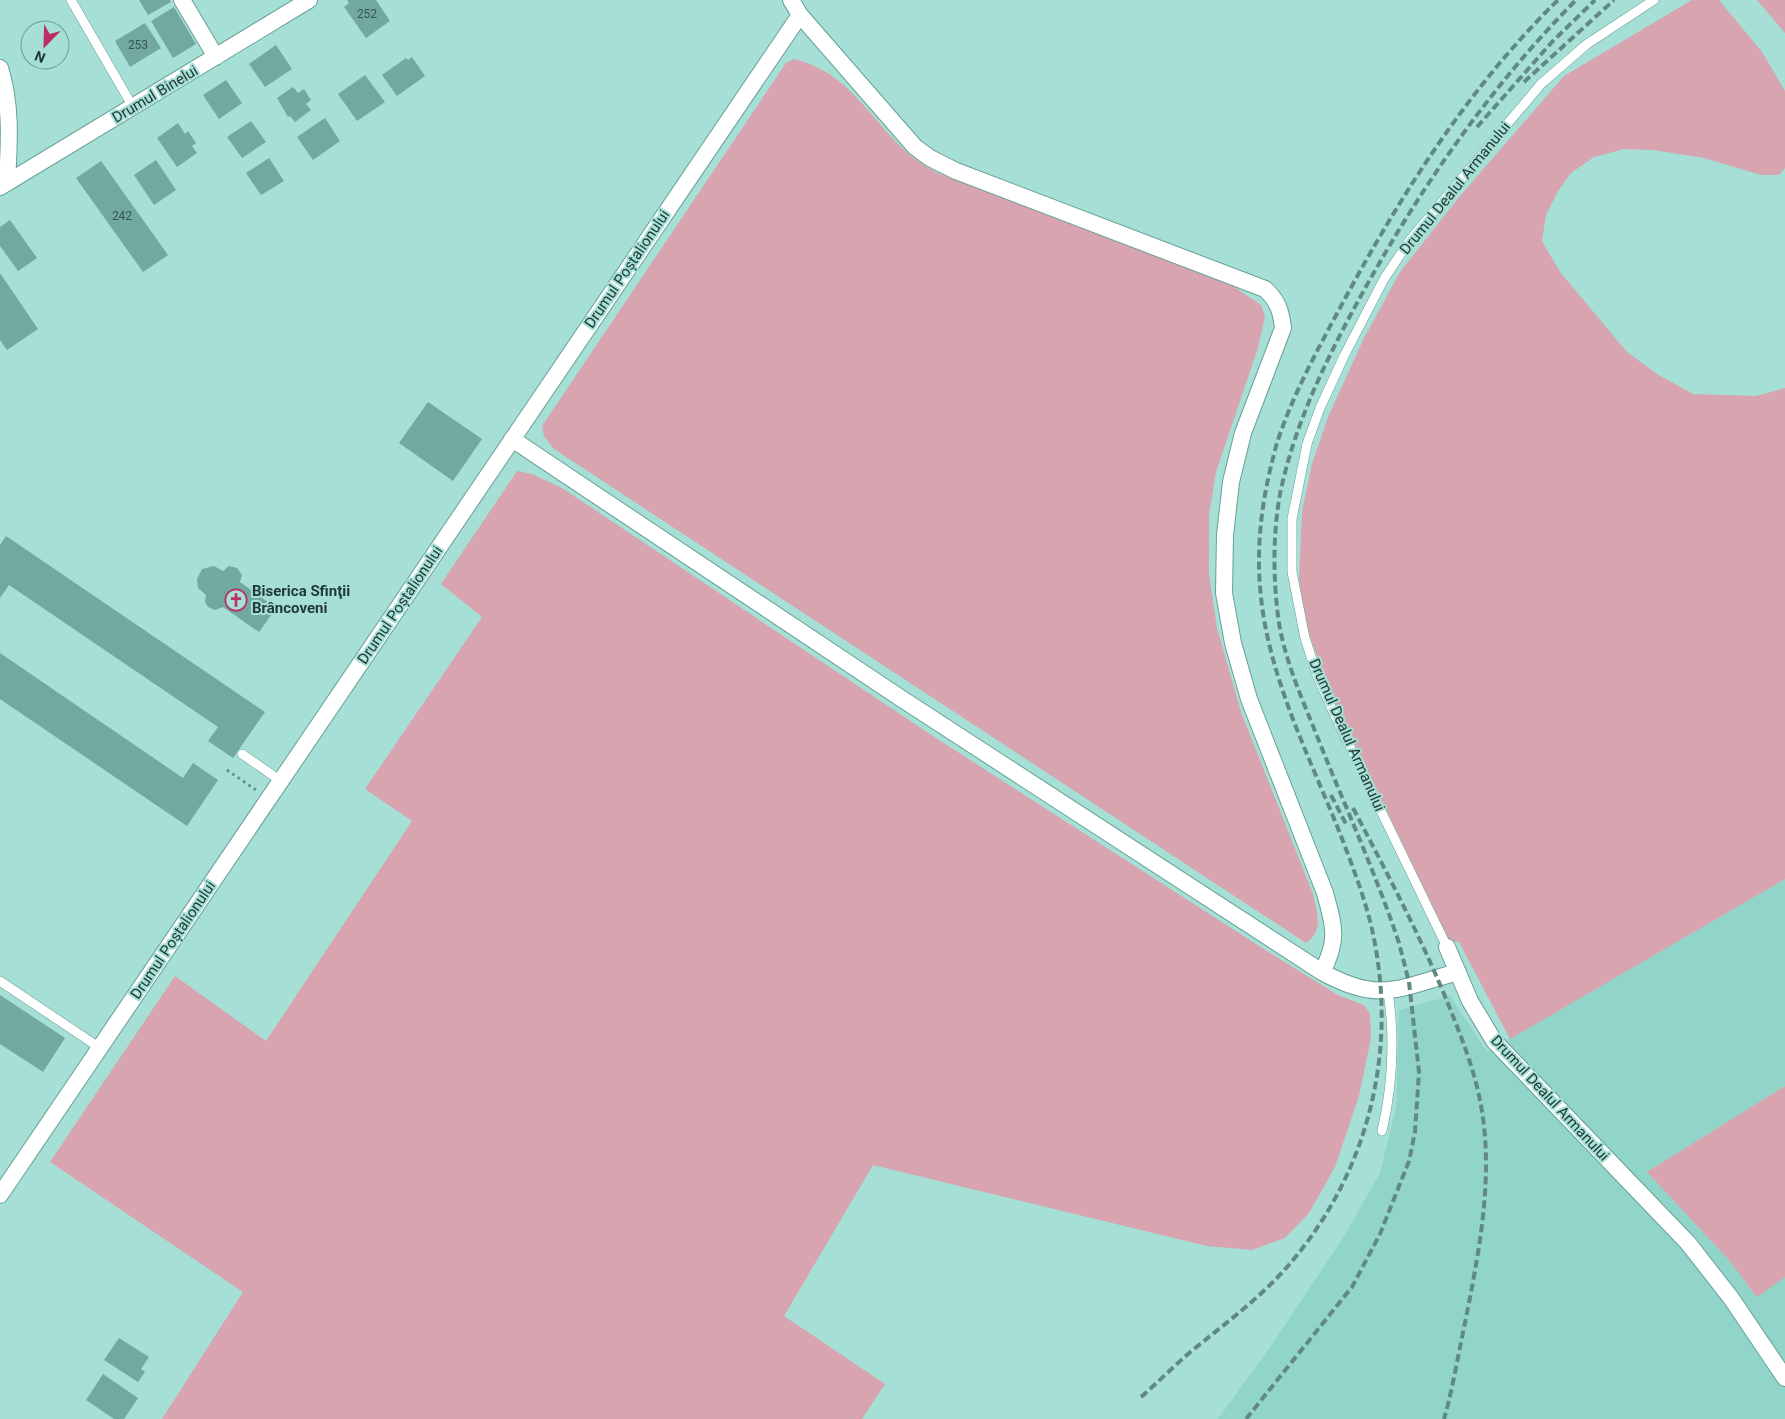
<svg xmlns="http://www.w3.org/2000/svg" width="1785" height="1419" font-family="Roboto,sans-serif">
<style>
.built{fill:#91d4c9}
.green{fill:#d8a4b0}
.building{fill:#71a9a0}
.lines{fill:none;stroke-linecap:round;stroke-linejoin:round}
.lane-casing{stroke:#67a096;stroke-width:10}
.street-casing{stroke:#67a096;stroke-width:18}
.path{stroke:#648e87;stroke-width:3;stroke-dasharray:2.5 4;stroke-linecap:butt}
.lane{stroke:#fff;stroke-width:9}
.street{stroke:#fff;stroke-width:16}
.rail{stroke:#608982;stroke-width:4;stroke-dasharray:8 4;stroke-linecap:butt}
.labels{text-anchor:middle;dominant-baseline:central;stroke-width:4;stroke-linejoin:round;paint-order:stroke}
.number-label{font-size:12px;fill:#365650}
.street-label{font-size:15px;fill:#223a36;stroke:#a5dfd5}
.poi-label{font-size:15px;font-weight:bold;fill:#223a36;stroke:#a5dfd5;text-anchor:start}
</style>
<rect width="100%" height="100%" fill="#a5dfd5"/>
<path class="built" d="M1785,879V1086L1647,1172L1727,1258L1756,1296L1785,1277V1419H1218L1273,1343L1343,1238L1380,1173L1396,1108L1399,1010L1450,996L1487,1052Z"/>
<path class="green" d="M1692,0H1719L1762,52L1785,91V168L1779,175H1761L1704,158L1653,150L1624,149L1594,157L1571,173L1558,191L1546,215L1542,241L1560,272L1627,352L1657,374L1693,394L1756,396L1785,388V879L1510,1039L1459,942L1449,941L1328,688L1305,622L1299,578L1302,512L1312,464L1328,417L1364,338L1400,272L1460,196L1564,76Z
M1757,0H1785V33Z
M794,59C854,74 871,124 915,159C922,164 930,169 938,173L1233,286L1261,305L1265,316L1258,348L1216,472L1209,515V574L1217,628L1241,712L1313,894C1317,912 1324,931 1306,943L554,449L544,436L542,426L786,63Z
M517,471L532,474L562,488L936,738L1278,958L1338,995L1364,1005L1370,1014L1371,1038L1359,1096L1335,1167L1309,1213L1285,1238L1252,1250L1207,1246L873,1165L784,1316L885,1384L862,1419H162L243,1292L50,1162L175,976L266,1041L412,821L365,789L482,617L441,584Z
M1785,1086V1277L1757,1297L1727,1258L1647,1172Z"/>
<path class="building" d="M139,0H170L171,2L148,15Z
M347,0H376L390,21L366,38L344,7L349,3Z
M174,7L196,44L173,58L151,21Z
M145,23L161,48L130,67L115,41Z
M276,45L292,69L265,87L249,64Z
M412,57L425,76L397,96L382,75L406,58L408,60Z
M365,75L385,102L357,121L338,94Z
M226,80L242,103L219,119L203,95Z
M293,87L298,93L304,89L311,100L306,104L311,110L295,122L290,116L288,117L277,98Z
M325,118L340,141L313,160L297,137Z
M251,121L266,142L242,158L227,137Z
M178,123L185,134L188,131L196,143L192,146L197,153L177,167L157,138Z
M269,158L284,181L261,195L246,173Z
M156,160L176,190L154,205L134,175Z
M101,161L168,255L143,272L76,178Z
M10,220L37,258L18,271L0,246V227Z
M0,273L38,329L7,350L0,340Z
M428,402L482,439L453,481L399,443Z
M6,536L265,712L233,758L208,741L218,727L9,585L0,598V545Z
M214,566L223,571L229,566L237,568L242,575L240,582L276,608L259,632L223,607L215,610L208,607L205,602L206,595L198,588L197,579L202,569Z
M0,653L183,778L193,763L218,780L187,826L0,699Z
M0,995L65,1038L43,1072L0,1044Z
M119,1338L149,1357L141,1369L145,1372L138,1382L104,1360Z
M103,1374L138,1398L124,1419H114L86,1400Z"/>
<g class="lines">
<g class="lane-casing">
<path id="lane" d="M71,0L133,107
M242,754L281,781
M1447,947L1336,718L1318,678L1305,638L1292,572V519L1307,444L1320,408L1344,356L1384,279L1410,240L1541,84L1587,44L1654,0
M0,981L100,1048
M1382,1131C1393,1084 1395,1039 1388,991"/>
</g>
<g class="street-casing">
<path id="street" d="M182,0L216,57
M791,0L800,15L915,147L930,158L956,171L1265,289C1278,301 1281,311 1283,328L1243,433L1231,482L1225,535L1224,593L1233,643L1249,699L1325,893C1334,926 1339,940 1322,972
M0,68C12,106 9,144 7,183
M0,187L309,0
M512,439L902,699L1322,972C1380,1004 1399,988 1458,972
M1447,947L1470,1001L1494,1041L1688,1243L1731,1298L1785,1378
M0,1195L800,15"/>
</g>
<path class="path" d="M227,770L256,790"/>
<use href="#lane" class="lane"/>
<use href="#street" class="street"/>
<path class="rail" d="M1524,82L1614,0
M1477,127L1552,42L1595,0
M1331,795L1347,826
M1353,808C1387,873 1421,937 1449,1006C1460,1034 1471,1061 1478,1091C1496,1168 1480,1247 1465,1323C1458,1355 1453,1388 1444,1419
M1141,1397C1157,1383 1172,1368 1188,1354C1217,1330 1247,1308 1274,1281C1359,1194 1397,1071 1376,950C1370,911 1355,873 1341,836C1309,755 1266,673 1260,586C1256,537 1264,489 1277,443C1292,396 1318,349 1341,306C1400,196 1468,88 1558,0
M1246,1419L1352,1287L1380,1234L1409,1161L1415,1132L1419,1072L1409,982L1399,943C1375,871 1343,802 1315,731C1300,694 1283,655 1278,616C1273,577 1273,533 1280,494C1294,426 1324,364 1357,303C1416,194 1488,89 1576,0"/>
</g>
<defs>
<g id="church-ring" transform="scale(1.125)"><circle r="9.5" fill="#a5dfd5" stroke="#bc2f63" stroke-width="1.5"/><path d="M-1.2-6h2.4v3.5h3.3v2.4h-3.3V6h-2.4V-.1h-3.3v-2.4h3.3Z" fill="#bc2f63"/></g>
</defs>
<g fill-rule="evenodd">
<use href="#church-ring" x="236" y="600"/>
</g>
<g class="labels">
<g class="number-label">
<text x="367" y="14">252</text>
<text x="138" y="45">253</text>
<text x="122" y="216">242</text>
</g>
<g class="street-label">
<text transform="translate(155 94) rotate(-31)">Drumul Binelui</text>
<text transform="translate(1455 188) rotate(-51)">Drumul Dealul Armanului</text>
<text transform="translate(627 269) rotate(-56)">Drumul Poștalionului</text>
<text transform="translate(400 605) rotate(-56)">Drumul Poștalionului</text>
<text transform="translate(1347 735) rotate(66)">Drumul Dealul Armanului</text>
<text transform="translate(173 940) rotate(-56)">Drumul Poștalionului</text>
<text transform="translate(1550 1098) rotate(47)">Drumul Dealul Armanului</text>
</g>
<g class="poi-label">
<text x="252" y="591">Biserica Sfinţii<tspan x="252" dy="17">Brâncoveni</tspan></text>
</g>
</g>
<g transform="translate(45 45) rotate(203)"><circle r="24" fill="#a5dfd5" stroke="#719d95"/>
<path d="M0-4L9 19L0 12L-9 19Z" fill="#bc2f63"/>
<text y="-8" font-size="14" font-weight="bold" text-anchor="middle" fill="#223a36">N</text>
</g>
</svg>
